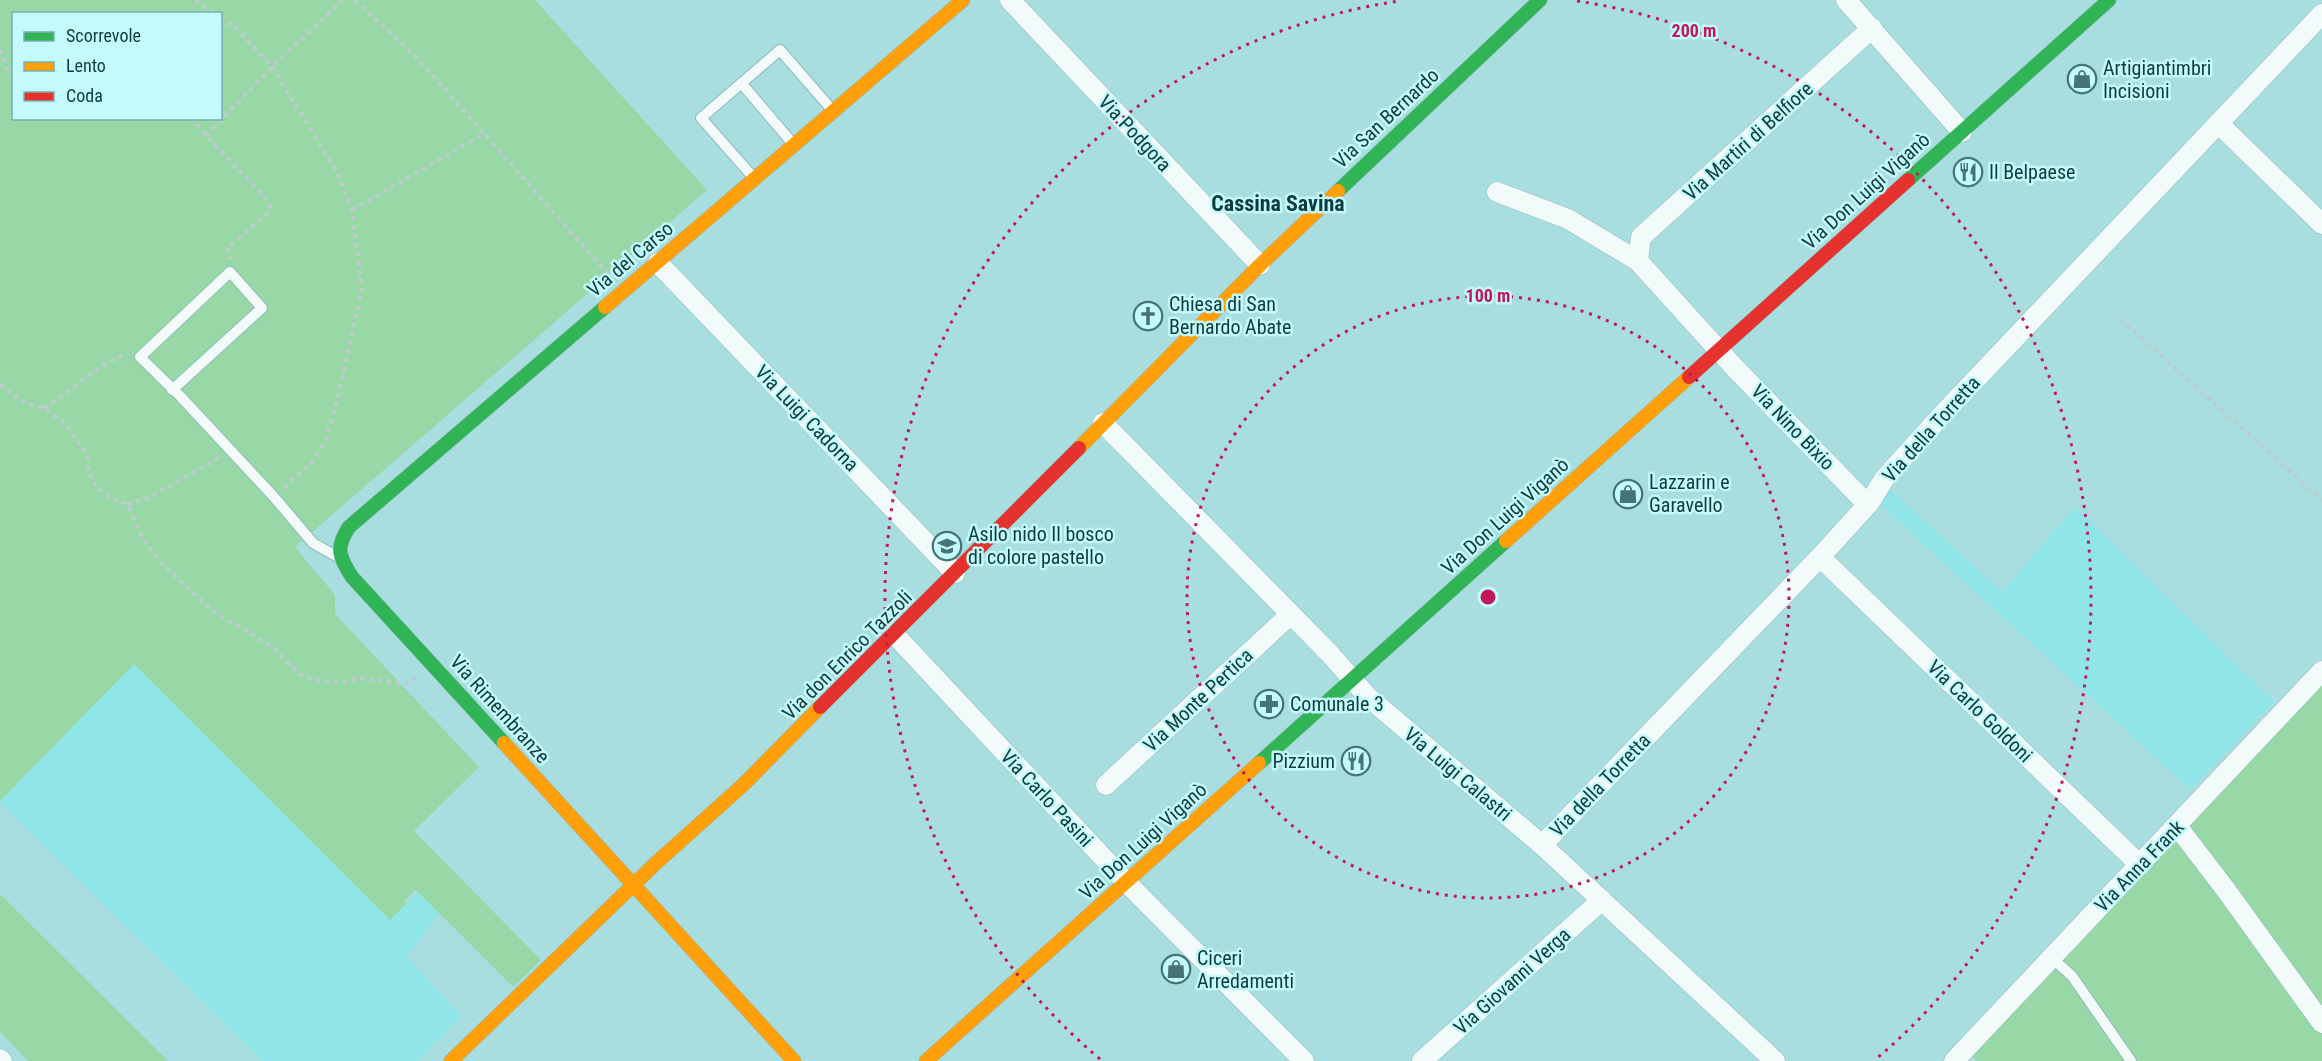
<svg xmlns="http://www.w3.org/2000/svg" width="2322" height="1061" font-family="'Roboto Condensed',sans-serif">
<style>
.built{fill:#90e5e9}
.green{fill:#97d8a6;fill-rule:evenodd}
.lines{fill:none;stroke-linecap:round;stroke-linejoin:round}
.lane-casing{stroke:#90babd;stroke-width:12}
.street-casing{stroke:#90babd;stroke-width:21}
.fast-casing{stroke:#90babd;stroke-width:15}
.slow-casing{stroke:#90babd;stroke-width:15}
.jam-casing{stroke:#90babd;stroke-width:15}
.path{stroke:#bdcdce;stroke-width:4;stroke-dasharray:4.5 4.5;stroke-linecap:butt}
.lane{stroke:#f2fafa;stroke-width:10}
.street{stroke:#f2fafa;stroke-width:20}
.fast{stroke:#30b455;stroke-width:14}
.slow{stroke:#ff9f0a;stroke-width:14}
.jam{stroke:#e5322d;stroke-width:14}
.ring{fill:none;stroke:#c2185b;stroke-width:3;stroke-dasharray:3 6}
.labels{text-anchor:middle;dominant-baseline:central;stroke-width:5;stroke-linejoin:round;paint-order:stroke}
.poi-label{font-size:20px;fill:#103b3d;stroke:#c3fafc;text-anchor:start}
.street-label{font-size:20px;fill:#103b3d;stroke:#c3fafc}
.quarter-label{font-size:22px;font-weight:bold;fill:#103b3d;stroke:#c3fafc}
.centre{fill:#c2185b;stroke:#c3fafc;stroke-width:3}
.ring-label{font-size:18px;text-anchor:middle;font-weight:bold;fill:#c2185b;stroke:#c3fafc;stroke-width:5;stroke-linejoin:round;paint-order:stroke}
</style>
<rect width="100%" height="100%" fill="#a9dee1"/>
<path class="built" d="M1889,489L2002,592L2075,507L2274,702L2190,789L1880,504Z
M134,664L389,920L418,893L439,913L406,957L462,1016L417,1061H263L0,802Z"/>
<path class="green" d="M0,0H535L707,190L295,547L335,595V614L479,767L414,831L541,960L513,987L416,890L405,900L407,903L390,920L134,664L0,801ZM14,14H220V118H14Z
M2322,680V1061H1977L1971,1053Z
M0,894L168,1061H28L0,1032Z"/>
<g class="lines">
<g class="lane-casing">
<path id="lane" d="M742,84L794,145
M753,177L701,118L780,50L833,111
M172,390L262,308L230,272L140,357L181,397L274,497L313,543L336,556
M2052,958L2072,976L2131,1061"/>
</g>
<g class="street-casing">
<path id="street" d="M1010,0L1260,265
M1846,0L1962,132
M2218,123L2322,224
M1497,192L1568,219L1638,261L1734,367L1867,504
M1638,261L1641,237L1872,28
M658,263L955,573
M1103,423L1330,654L1368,697L1542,845L1775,1061
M1820,557L2140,865
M895,635L1126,882L1304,1061
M1106,785L1291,614
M2177,826L2226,890L2322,1023
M1542,845L1820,557L1870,502L1884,479L1941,416L2322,14
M0,1059L2,1061
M1422,1061L1602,900
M1954,1061L2322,671"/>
</g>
<g class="fast-casing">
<path id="fast" d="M1908,180L2109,0
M1338,191L1540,0
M504,743L352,577C339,557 335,548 349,527L605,307
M1259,763L1506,541"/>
</g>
<g class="slow-casing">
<path id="slow" d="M605,307L963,0
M1079,448L1260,265L1338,191
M1506,541L1689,377
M504,743L794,1061
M451,1061L656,863L743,785L820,707
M926,1061L1259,763"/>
</g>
<g class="jam-casing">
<path id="jam" d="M1689,377L1908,180
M820,707L1079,448"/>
</g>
<path class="path" d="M195,0L215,14
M355,0L419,60L608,274
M220,17L236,28L272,67L337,172L352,210L362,289L338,397L327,437L312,462L283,488
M0,50L9,75L14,74
M190,118L268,201L270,207L267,214L228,247L230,260
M206,136L272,67L343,0
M352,210L485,133
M2120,319L2322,500
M0,384L24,403L44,408L66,424L87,455L89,472L97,488L109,497L127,504L144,540L160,562L217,615L246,630L275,649L299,674L314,680L342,683L360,678L407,684L415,677
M44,408C63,398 113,352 128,355
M127,504L149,498L220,457"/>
<use href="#lane" class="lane"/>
<use href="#street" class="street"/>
<use href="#fast" class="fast"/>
<use href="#slow" class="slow"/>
<use href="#jam" class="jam"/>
</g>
<g class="ring">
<circle cx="1488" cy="597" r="301"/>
<path d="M1100 1059A603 603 0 0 1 1399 1M1577 1A603 603 0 0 1 1876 1059"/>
</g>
<defs>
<g id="shop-ring" transform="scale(1.5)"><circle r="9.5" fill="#c3fafc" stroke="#467476" stroke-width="1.5"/><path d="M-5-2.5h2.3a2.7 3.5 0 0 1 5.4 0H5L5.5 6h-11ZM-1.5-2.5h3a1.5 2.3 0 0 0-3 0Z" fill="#467476"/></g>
<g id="restaurant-ring" transform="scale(1.5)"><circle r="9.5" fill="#c3fafc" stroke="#467476" stroke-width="1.5"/><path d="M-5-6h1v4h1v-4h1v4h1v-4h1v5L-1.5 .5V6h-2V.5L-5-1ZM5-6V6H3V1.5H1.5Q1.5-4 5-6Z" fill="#467476"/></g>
<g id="church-ring" transform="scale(1.5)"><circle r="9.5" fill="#c3fafc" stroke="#467476" stroke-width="1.5"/><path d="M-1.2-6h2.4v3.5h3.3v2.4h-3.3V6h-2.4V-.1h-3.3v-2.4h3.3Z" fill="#467476"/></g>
<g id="school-ring" transform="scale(1.5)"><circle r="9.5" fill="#c3fafc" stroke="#467476" stroke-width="1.5"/><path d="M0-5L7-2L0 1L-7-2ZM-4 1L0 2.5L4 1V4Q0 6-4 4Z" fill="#467476"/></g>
<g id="pharmacy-ring" transform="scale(1.5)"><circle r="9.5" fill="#c3fafc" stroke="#467476" stroke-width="1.5"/><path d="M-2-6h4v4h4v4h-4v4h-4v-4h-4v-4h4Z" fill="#467476"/></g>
</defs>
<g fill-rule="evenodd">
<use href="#shop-ring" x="2082" y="79"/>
<use href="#restaurant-ring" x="1968" y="172"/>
<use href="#church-ring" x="1148" y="316"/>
<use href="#shop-ring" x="1628" y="494"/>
<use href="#school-ring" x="947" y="546"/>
<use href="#pharmacy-ring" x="1269" y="704"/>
<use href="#restaurant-ring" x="1356" y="761"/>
<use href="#shop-ring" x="1176" y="969"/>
</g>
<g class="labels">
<g class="poi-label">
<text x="2103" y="68">Artigiantimbri<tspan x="2103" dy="23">Incisioni</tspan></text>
<text x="1989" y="172">Il Belpaese</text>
<text x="1169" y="304">Chiesa di San<tspan x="1169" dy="23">Bernardo Abate</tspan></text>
<text x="1649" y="482">Lazzarin e<tspan x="1649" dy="23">Garavello</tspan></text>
<text x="968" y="534">Asilo nido Il bosco<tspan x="968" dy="23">di colore pastello</tspan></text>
<text x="1290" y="704">Comunale 3</text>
<text x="1335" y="761" text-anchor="end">Pizzium</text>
<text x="1197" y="958">Ciceri<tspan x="1197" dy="23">Arredamenti</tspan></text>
</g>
<g class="street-label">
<text transform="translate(1386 118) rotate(-43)">Via San Bernardo</text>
<text transform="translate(1135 133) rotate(47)">Via Podgora</text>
<text transform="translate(1748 141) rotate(-42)">Via Martiri di Belfiore</text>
<text transform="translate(1866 191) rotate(-42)">Via Don Luigi Viganò</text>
<text transform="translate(630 259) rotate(-40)">Via del Carso</text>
<text transform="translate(807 418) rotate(46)">Via Luigi Cadorna</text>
<text transform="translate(1793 427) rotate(46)">Via Nino Bixio</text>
<text transform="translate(1931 429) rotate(-48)">Via della Torretta</text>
<text transform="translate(1505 516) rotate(-42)">Via Don Luigi Viganò</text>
<text transform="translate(847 655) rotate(-45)">Via don Enrico Tazzoli</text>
<text transform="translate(1198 700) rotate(-43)">Via Monte Pertica</text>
<text transform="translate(500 709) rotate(48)">Via Rimembranze</text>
<text transform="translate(1980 711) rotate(44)">Via Carlo Goldoni</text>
<text transform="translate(1458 774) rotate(40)">Via Luigi Calastri</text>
<text transform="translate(1600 785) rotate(-46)">Via della Torretta</text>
<text transform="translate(1047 798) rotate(47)">Via Carlo Pasini</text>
<text transform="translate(1143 841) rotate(-42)">Via Don Luigi Viganò</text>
<text transform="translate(2139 866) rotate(-46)">Via Anna Frank</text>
<text transform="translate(1512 981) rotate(-42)">Via Giovanni Verga</text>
</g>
<g class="quarter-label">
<text x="1278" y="203">Cassina Savina</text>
</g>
</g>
<circle cx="1488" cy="597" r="9" class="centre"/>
<g class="ring-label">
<text x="1694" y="37">200 m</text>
<text x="1488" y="302">100 m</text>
</g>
<rect x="12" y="12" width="210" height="108" fill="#c3fafc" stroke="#7baeb0" stroke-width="1.5"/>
<rect x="24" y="32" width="30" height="9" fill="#30b455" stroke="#7baeb0" stroke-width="1.5"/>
<text x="66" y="42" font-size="18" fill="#103b3d">Scorrevole</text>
<rect x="24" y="62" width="30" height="9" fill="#ff9f0a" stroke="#7baeb0" stroke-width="1.5"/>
<text x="66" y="72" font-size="18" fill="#103b3d">Lento</text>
<rect x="24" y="92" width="30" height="9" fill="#e5322d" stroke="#7baeb0" stroke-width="1.5"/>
<text x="66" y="102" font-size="18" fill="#103b3d">Coda</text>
</svg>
